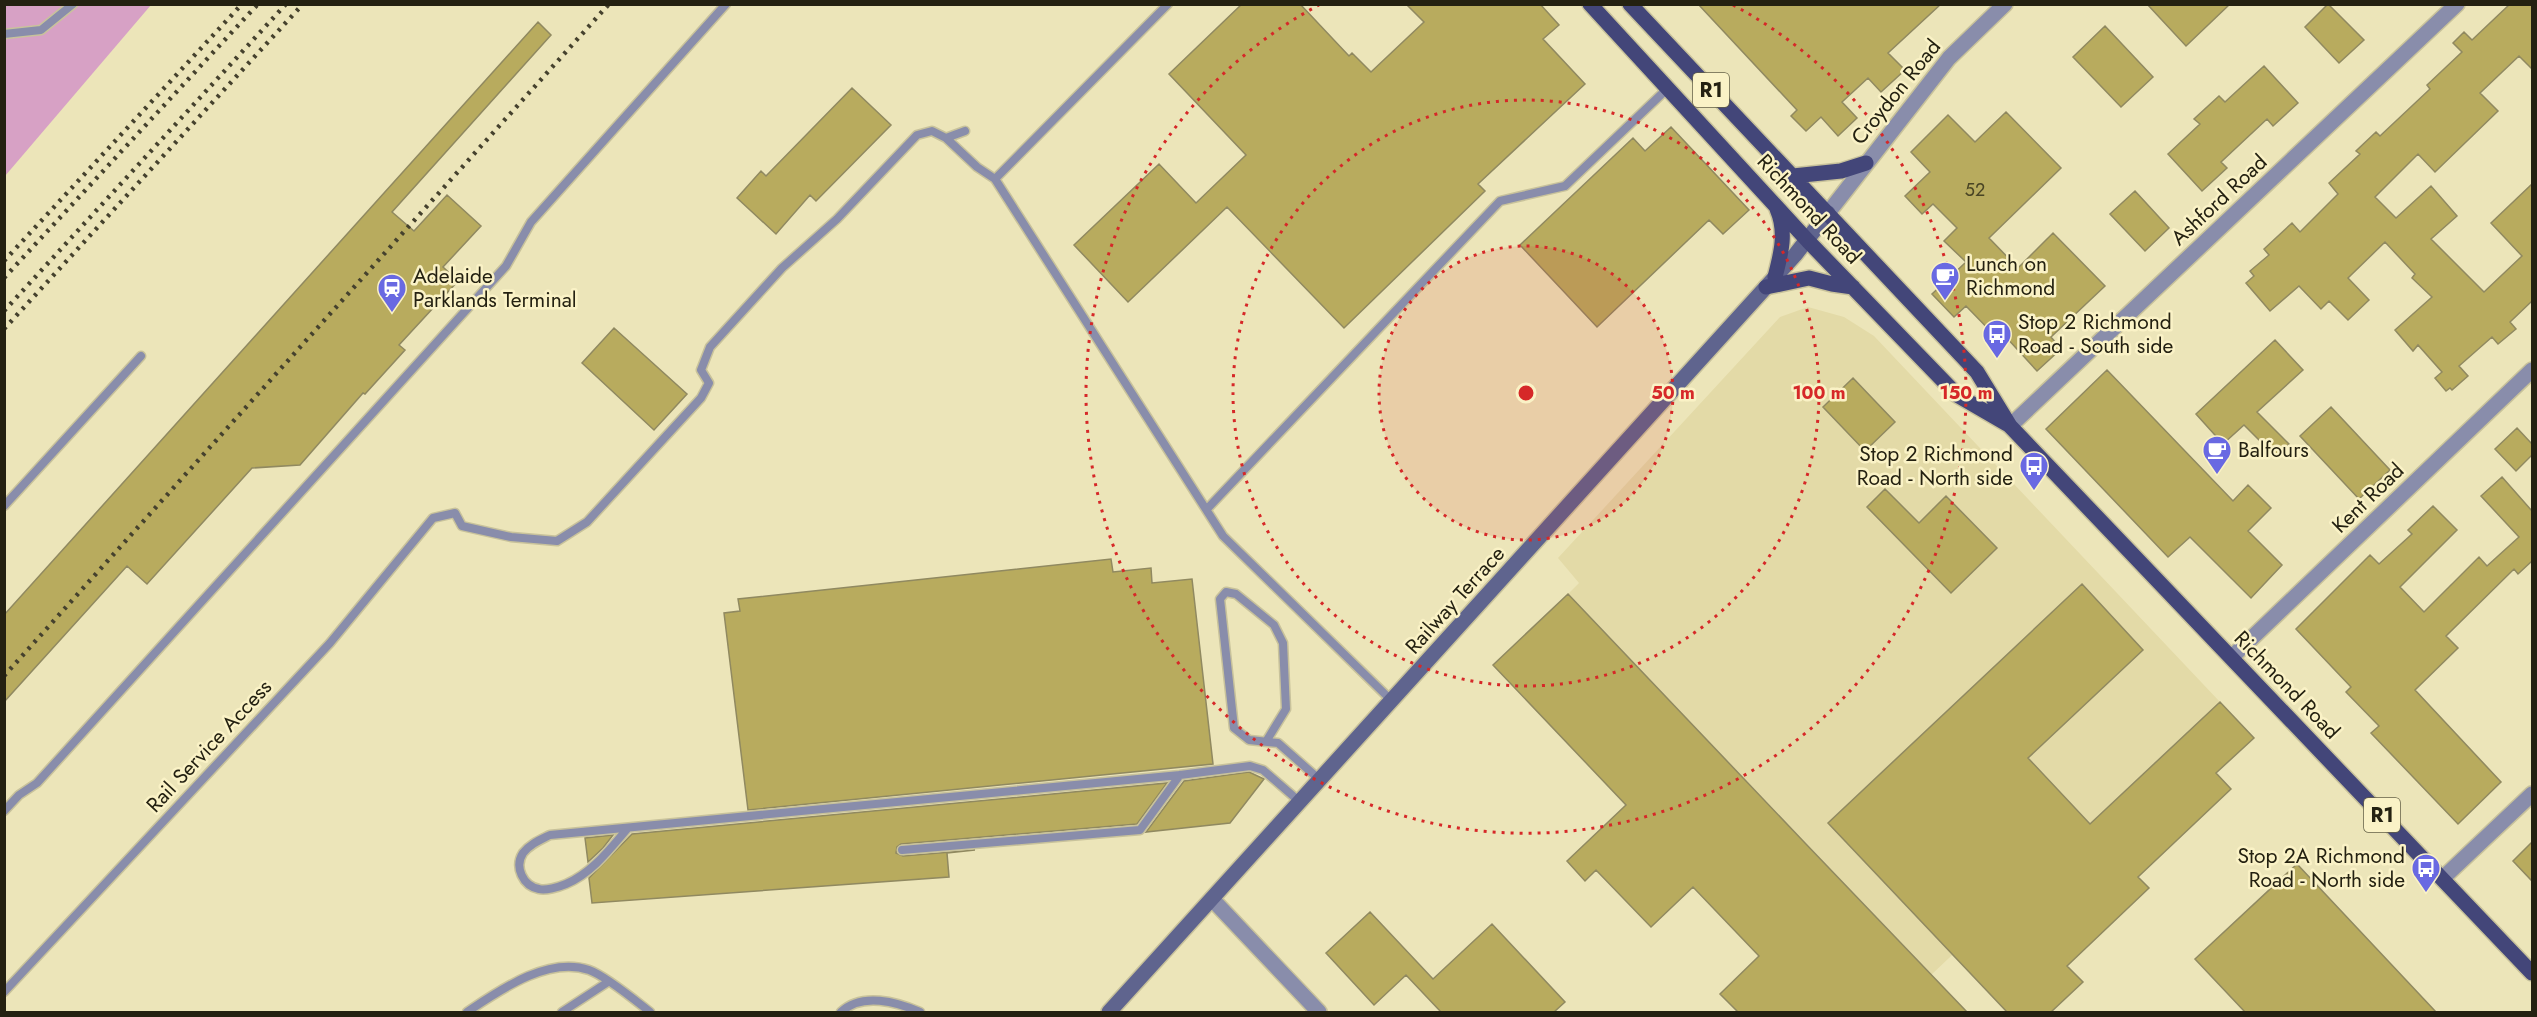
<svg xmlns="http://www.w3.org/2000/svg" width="2537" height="1017" font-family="Jost,sans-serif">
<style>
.built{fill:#e3daa7}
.green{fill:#d7a1c5}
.building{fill:#b8ab5e;stroke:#908960;stroke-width:1.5}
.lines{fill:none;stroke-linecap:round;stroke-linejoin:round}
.service-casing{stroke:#c8c29b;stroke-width:11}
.minor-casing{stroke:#c8c29b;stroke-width:18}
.secondary-casing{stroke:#c8c29b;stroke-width:18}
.primary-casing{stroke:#c8c29b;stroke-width:18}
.service{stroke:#898dab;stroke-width:8}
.minor{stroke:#898dab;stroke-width:15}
.secondary{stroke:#5f648e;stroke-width:15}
.primary{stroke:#434679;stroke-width:15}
.rail{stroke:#45412d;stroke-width:4.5;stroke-dasharray:3 6;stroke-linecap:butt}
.ring{fill:none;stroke:#d62828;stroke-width:3;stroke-dasharray:3 6}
.labels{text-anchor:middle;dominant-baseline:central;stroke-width:5;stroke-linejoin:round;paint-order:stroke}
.number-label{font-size:18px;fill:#494424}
.shield{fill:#faf2c6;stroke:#646047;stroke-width:1.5}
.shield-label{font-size:20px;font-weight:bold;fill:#242111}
.street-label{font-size:21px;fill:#242111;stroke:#faf2c6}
.poi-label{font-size:21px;fill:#242111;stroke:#faf2c6;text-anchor:start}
.centre{fill:#d62828;stroke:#faf2c6;stroke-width:3}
.ring-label{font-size:18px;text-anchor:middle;font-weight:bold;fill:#d62828;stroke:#faf2c6;stroke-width:5;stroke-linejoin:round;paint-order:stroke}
</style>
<rect width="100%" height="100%" fill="#ece5b9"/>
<path class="built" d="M1808,307L1844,317L1874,336L2220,702L1931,975L1568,594L1579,583L1558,558L1780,317Z"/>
<path class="green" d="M5,5H151L5,176Z"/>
<path class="building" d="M1242,4H1300L1349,56L1352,53L1371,72L1424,22L1406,4H1540L1559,25L1543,39L1585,84L1478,184L1485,191L1344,328L1227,207L1128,302L1074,245L1159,164L1196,203L1246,155L1169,74Z
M1698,4H1941L1888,53L1905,70L1881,92L1868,78L1842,102L1857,118L1838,136L1821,117L1806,131L1791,116L1797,110Z
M2147,4H2230L2186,46Z
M2328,4L2364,40L2339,63L2305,27Z
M2510,4H2532V69L2519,56L2480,93L2498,111L2435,172L2418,154L2375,197L2396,218L2431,186L2457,216L2431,239L2484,292L2522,256L2491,223L2532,184V301L2510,322L2516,329L2498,344L2492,337L2459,366L2468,376L2452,390L2450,388L2446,391L2435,378L2442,372L2418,345L2413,351L2395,330L2432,297L2412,278L2415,274L2385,242L2348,278L2369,300L2348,320L2329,301L2321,309L2299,286L2270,311L2246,283L2254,276L2250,271L2269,255L2264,249L2292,223L2300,232L2338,194L2329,183L2360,154L2356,151L2376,132L2380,136L2430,89L2427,85L2462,52L2453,43L2464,32L2472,40Z
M538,22L551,35L392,212L414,231L447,195L481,226L443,267L458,281L399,345L405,350L365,394L363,393L300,465L252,468L147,584L127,566L4,702V615Z
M2105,26L2153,77L2121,107L2073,57Z
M2264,66L2298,103L2273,126L2267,119L2221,162L2227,168L2202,191L2168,154L2200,124L2194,119L2219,96L2225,102Z
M852,88L891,125L816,201L810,195L776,234L737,198L761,171L766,176Z
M2006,112L2061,168L1989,238L2018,268L2053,233L2105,286L2051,337L2061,349L2037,371L2005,336L2000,341L1966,306L1954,317L1932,294L1966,262L1944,241L1957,228L1933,204L1922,214L1905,196L1930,172L1911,152L1948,115L1975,142Z
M1671,127L1749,210L1723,234L1709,220L1597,327L1520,245L1633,138L1645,151Z
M2135,191L2169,228L2145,251L2110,214Z
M614,328L687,394L654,430L582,363Z
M2275,340L2303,370L2257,412L2289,444L2276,457L2244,425L2223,444L2196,414Z
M2107,370L2233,501L2248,485L2271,508L2248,531L2282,565L2251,598L2190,537L2168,557L2046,429Z
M1853,378L1895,422L1865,451L1823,407Z
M2331,407L2390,470L2359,499L2300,436Z
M2517,428L2532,444V455L2516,471L2495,449Z
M2502,477L2532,511V561L2518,574L2514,569L2446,636L2458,648L2415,690L2501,782L2458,824L2371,733L2379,726L2346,692L2351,687L2296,629L2370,555L2379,564L2412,534L2408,530L2433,506L2457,530L2400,587L2424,612L2479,557L2487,566L2519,537L2481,496Z
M1885,489L1919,523L1946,496L1997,548L1951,593L1867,507Z
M1111,559L1113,572L1151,568L1152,583L1192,579L1213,764L748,810L724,613L740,611L738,599Z
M2082,584L2143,650L2028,758L2090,824L2220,702L2254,738L2216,773L2231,789L2138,877L2149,888L2067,966L2083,982L2051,1012H2007L1828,823Z
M1568,594L1805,843L1967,1012H1738L1720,994L1759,956L1693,887L1651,927L1596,870L1585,881L1567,861L1626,805L1493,665Z
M1249,772L1264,779L1230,823L1146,832L1184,781Z
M1167,783L1137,824L901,844L897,847L896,853L903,856L975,850L947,853L949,877L592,903L589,878L632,834Z
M613,835L603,848L588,862L585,838Z
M2532,842V881L2513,861Z
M2297,864L2436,1012H2245L2195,959Z
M1370,912L1433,979L1492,924L1565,1002L1554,1012H1441L1406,975L1374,1005L1326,953Z"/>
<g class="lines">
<g class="service-casing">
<path id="service" d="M1168,4L995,179L1223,536L1392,701
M4,34L41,30L73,4
M946,138L977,167L995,179
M4,506L141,356
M1207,509L1500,201L1565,186L1668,88
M1267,740L1286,709L1283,643L1274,625L1236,594L1226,592L1220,599L1234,728L1249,740L1278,743L1320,780
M4,811L19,795L37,783L506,266L531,222L726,4
M628,828C610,849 592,873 566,884C559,887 545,891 539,889C523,886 514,867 523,853C530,844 540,840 550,835L1180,775L1250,766L1263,770L1300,802
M902,850L1140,830L1180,775
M4,992L330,643L433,518L455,513L462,526L511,537L557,541L587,522L701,398L709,383L701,370L710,347L782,268L837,219L917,135L932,131L946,138L965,131
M467,1012C500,990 548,956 589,970C606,976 636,1001 650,1012
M562,1012L608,982
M841,1012C862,992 897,1002 920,1012"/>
</g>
<g class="minor-casing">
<path id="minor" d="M1828,213L1949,58L2005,4
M2010,426L2457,4
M2232,657L2532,370
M2443,878L2532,794
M1212,899L1319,1012"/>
</g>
<g class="secondary-casing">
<path id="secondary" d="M1109,1012L1795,255L1828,213"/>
</g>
<g class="primary-casing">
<path id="primary" d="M1590,4L1808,241L1957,395L2007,424
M1630,4L1977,372L2010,426L2532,973
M1793,176L1841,171L1866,163
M1775,277C1781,254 1787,232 1777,209
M1766,287L1809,278L1832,284L1853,287"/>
</g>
<use href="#service" class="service"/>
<use href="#minor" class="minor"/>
<use href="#secondary" class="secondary"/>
<use href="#primary" class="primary"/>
<path class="rail" d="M4,261L242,4
M4,278L258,4
M4,311L286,4
M4,329L303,4
M4,676L609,4"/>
</g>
<circle cx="1526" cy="393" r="147" fill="#d62828" fill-opacity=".12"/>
<g class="ring">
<circle cx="1526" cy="393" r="147"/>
<circle cx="1526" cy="393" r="293"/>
<path d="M1733 5A440 440 0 1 1 1319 5"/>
</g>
<defs>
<g id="cafe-pin" transform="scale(1.5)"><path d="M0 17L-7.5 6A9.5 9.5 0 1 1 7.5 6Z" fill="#6969e2" stroke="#faf2c6"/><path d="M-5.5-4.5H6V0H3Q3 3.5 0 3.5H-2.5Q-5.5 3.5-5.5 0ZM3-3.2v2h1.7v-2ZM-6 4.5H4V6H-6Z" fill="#fff"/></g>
<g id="station-pin" transform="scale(1.5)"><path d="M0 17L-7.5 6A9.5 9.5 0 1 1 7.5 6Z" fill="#6969e2" stroke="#faf2c6"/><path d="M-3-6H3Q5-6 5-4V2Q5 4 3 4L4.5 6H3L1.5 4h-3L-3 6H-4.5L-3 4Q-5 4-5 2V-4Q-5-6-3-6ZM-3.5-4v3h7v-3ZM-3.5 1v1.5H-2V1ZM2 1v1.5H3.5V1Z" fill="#fff"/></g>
<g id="bus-pin" transform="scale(1.5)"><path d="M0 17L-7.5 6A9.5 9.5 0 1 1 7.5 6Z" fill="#6969e2" stroke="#faf2c6"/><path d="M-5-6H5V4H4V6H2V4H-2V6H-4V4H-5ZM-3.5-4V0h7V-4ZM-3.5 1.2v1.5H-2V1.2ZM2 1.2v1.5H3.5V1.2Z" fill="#fff"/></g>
</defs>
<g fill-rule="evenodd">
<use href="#cafe-pin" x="1945" y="276"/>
<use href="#station-pin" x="392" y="288"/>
<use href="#bus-pin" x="1997" y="334"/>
<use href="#cafe-pin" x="2217" y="450"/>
<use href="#bus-pin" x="2034" y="466"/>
<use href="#bus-pin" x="2426" y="868"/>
</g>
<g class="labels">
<g class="number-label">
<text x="1975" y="190">52</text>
</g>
<g class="shield">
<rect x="1693" y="73" width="36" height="34" rx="4.5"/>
<rect x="2364" y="798" width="36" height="34" rx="4.5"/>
</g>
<g class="shield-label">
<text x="1711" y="90">R1</text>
<text x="2382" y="815">R1</text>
</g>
<g class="street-label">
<text transform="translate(1896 92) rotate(-51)">Croydon Road</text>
<text transform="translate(2219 200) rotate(-43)">Ashford Road</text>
<text transform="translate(1809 209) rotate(47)">Richmond Road</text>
<text transform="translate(2368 498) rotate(-44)">Kent Road</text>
<text transform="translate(1455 600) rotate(-48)">Railway Terrace</text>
<text transform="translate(2287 685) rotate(46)">Richmond Road</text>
<text transform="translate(209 746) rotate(-47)">Rail Service Access</text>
</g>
<g class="poi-label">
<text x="1966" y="264">Lunch on<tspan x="1966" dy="24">Richmond</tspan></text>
<text x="413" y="276">Adelaide<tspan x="413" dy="24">Parklands Terminal</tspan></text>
<text x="2018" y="322">Stop 2 Richmond<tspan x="2018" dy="24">Road - South side</tspan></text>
<text x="2238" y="450">Balfours</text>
<text x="2013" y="454" text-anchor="end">Stop 2 Richmond<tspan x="2013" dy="24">Road - North side</tspan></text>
<text x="2405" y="856" text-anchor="end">Stop 2A Richmond<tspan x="2405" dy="24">Road - North side</tspan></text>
</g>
</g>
<circle cx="1526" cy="393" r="9" class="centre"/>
<g class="ring-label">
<text x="1673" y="399">50 m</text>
<text x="1819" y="399">100 m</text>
<text x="1966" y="399">150 m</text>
</g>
<rect width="2537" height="1017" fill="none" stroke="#242111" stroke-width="12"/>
</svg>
